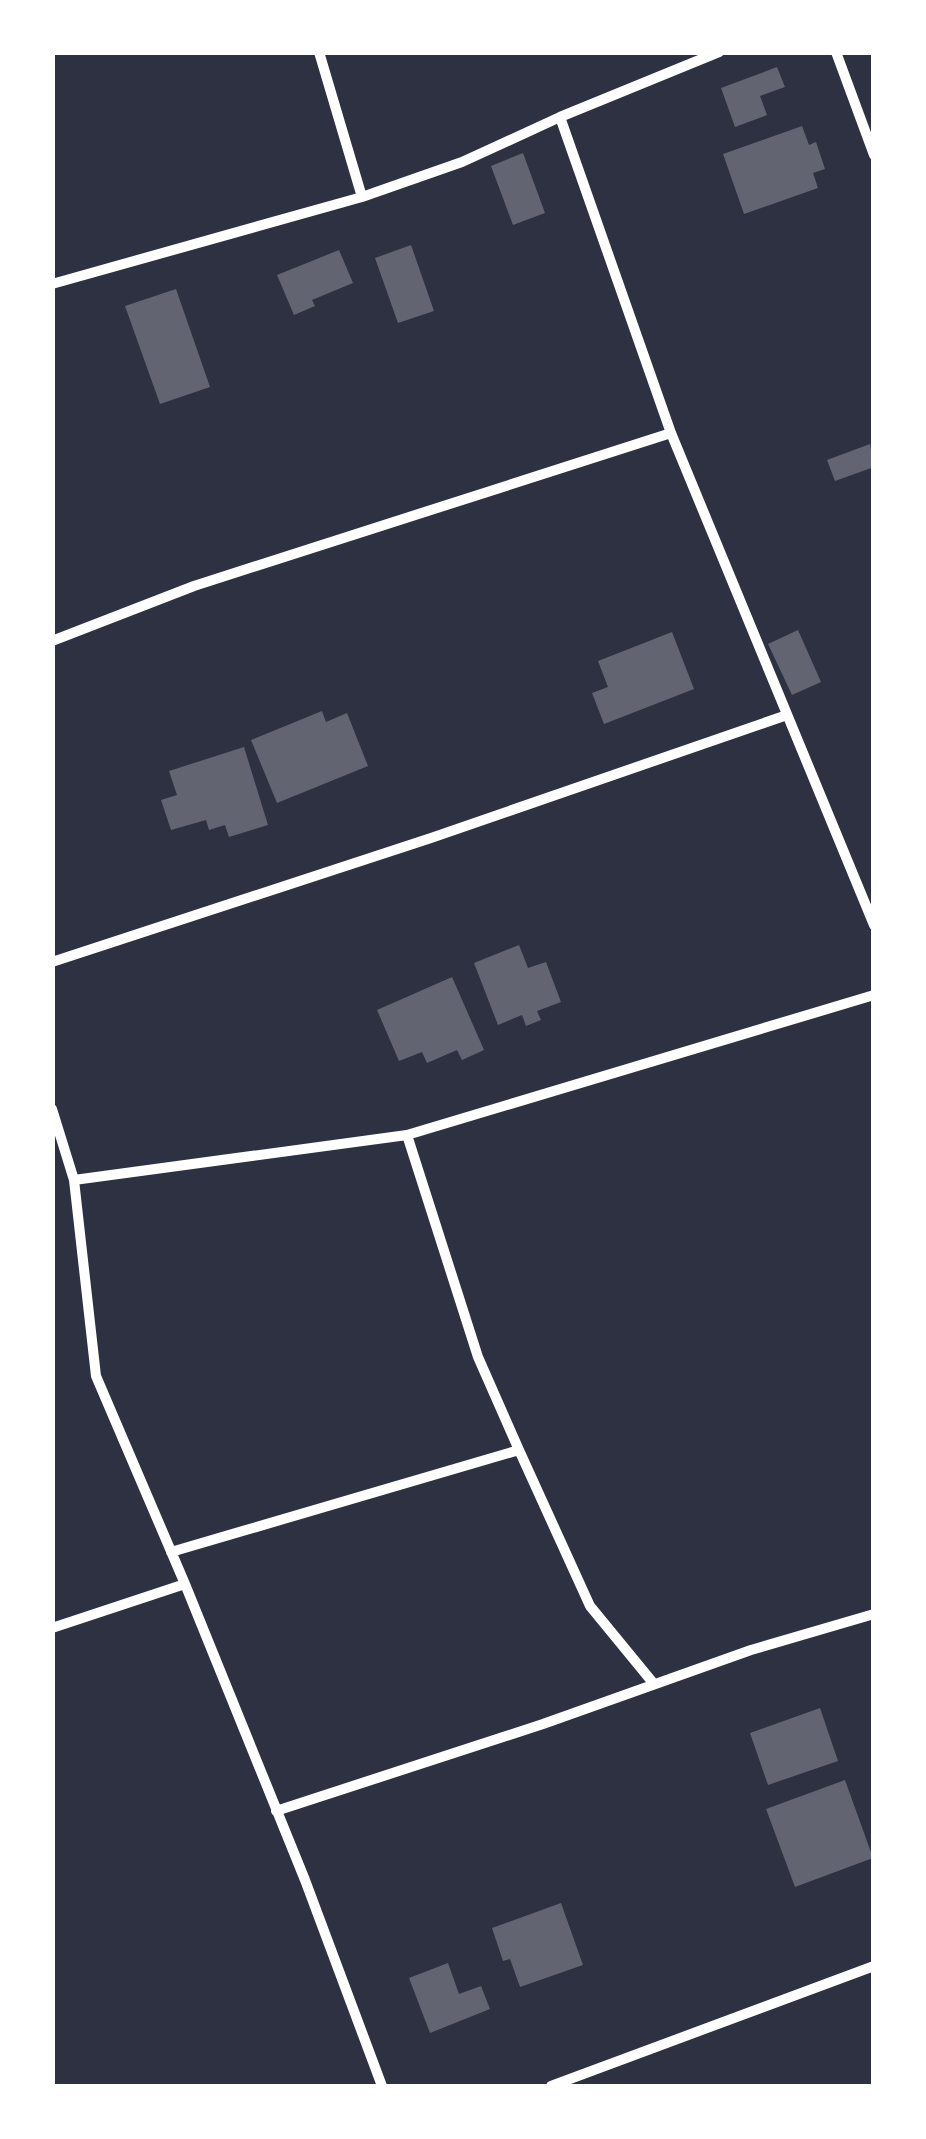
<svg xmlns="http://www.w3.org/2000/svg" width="926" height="2139" font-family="Helvetica,sans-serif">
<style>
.building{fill:#626471}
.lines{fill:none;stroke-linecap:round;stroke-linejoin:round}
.minor{stroke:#fff;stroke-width:10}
</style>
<rect width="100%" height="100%" fill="#2d3142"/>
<path class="building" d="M777,67L785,87L760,96L767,115L735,127L721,88Z
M802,126L809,145L816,142L825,169L813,173L818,188L744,214L723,154Z
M523,153L545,213L513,225L491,166Z
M411,245L434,311L398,323L375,258Z
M339,250L353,283L312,300L315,306L294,315L277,275Z
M176,289L210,387L160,404L125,306Z
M870,444L874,467L835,481L827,460Z
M798,630L821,682L792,695L768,644Z
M672,632L694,689L604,724L592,693L608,687L598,661Z
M322,711L326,722L347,713L368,766L277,803L251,740Z
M244,747L268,825L229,837L225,825L209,830L206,820L171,830L161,800L177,795L169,771Z
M519,945L528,968L546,962L561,1002L537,1011L541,1020L526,1026L522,1015L498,1025L474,963Z
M452,977L484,1050L462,1060L457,1050L427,1063L422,1052L399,1061L377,1010Z
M820,1708L838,1761L768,1785L750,1733Z
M845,1780L873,1858L795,1887L766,1809Z
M561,1903L583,1965L520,1987L510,1959L503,1961L492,1928Z
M448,1963L459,1994L481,1986L490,2009L430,2033L409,1978Z"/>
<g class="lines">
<path class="minor" d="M319,52L362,197
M836,52L874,155
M560,117L671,433L874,925
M52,284L362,197L462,162L560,117L719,52
M52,641L194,586L671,433
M52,962L431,838L787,715
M52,1109L74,1180L96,1376L185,1584L305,1880L382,2086
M407,1135L478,1357L519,1450L590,1606L654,1684
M74,1180L407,1135L874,995
M171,1552L519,1450
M52,1628L185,1584
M276,1811L543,1724L751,1650L874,1614
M551,2086L874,1966"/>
</g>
<rect width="926" height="2139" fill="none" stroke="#ffffff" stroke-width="110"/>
</svg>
